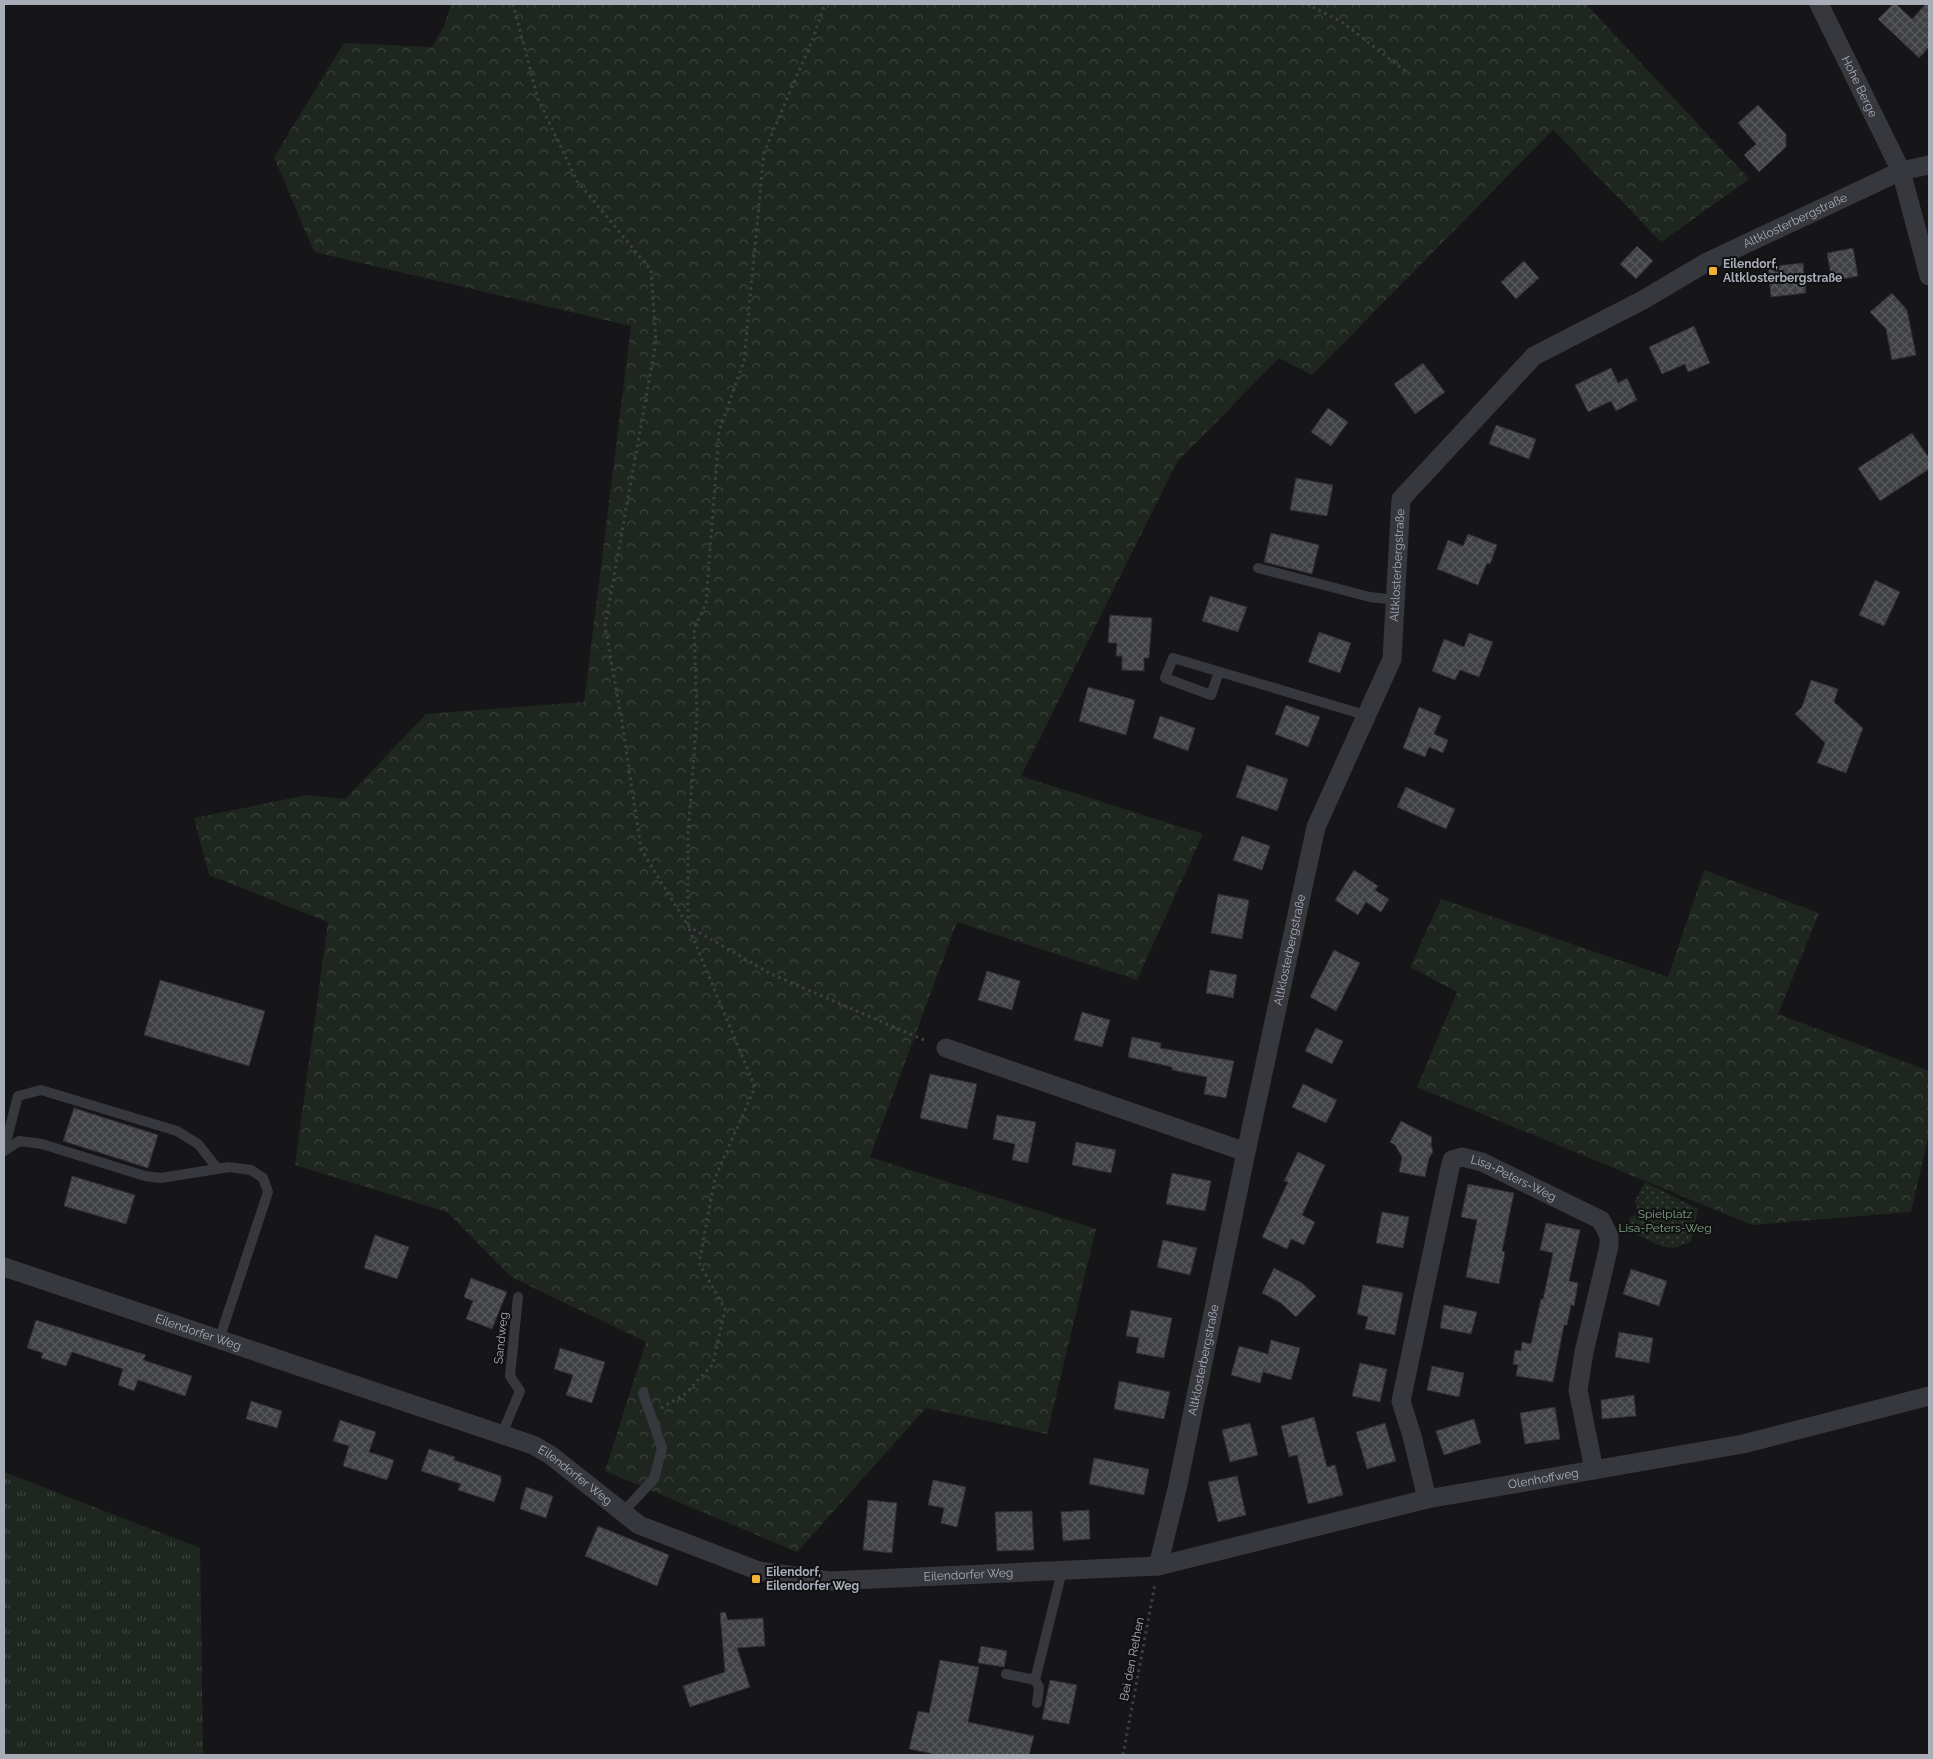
<svg xmlns="http://www.w3.org/2000/svg" width="1933" height="1759" font-family="Raleway,sans-serif">
<style>
.grass{fill:url(#grass-tufts)}
.forest{fill:url(#forest-crowns)}
.park{fill:url(#park-dots)}
.building{fill:url(#building-cross-hatch);stroke:#303034}
.lines{fill:none;stroke-linecap:round;stroke-linejoin:round}
.path{stroke:#3d3f44;stroke-width:3;stroke-dasharray:2.5 4;stroke-linecap:butt}
.service{stroke:#37383d;stroke-width:10}
.minor{stroke:#37383d;stroke-width:19}
.poi-dot{fill:#f2b134;stroke:#111113;stroke-width:2}
.labels{text-anchor:middle;dominant-baseline:central;stroke-width:4;stroke-linejoin:round;paint-order:stroke}
.street-label{font-size:12px;fill:#a8adb8;stroke:#111113}
.poi-label{font-size:12px;font-weight:bold;fill:#a8adb8;stroke:#111113;text-anchor:start}
.park-label{font-size:12px;fill:#7fa381;stroke:#111113}
</style>
<defs>
<pattern id="grass-tufts" width="24" height="20" patternUnits="userSpaceOnUse" patternTransform="scale(1.25)"><rect width="24" height="20" fill="#1e261f"/><path d="M3 7l-1-3M5 7V3M7 7l1-3M15 17l-1-3M17 17v-4M19 17l1-3" fill="none" stroke="#3c433d"/></pattern>
<pattern id="forest-crowns" width="20" height="18" patternUnits="userSpaceOnUse" patternTransform="scale(1.25)"><rect width="20" height="18" fill="#1e261f"/><path d="M2 6a3 3 0 1 1 6 0M12 15a3 3 0 1 1 6 0" fill="none" stroke="#3c433d"/></pattern>
<pattern id="park-dots" width="8" height="8" patternUnits="userSpaceOnUse" patternTransform="scale(1.25)"><rect width="8" height="8" fill="#1e261f"/><path d="M2 2h.1M6 6h.1" fill="none" stroke="#3c433d" stroke-width="1.8" stroke-linecap="round"/></pattern>
<pattern id="building-cross-hatch" width="8" height="8" patternUnits="userSpaceOnUse" patternTransform="scale(1.25)"><rect width="8" height="8" fill="#404145"/><path d="M0 0l8 8M0 8l8-8" fill="none" stroke="#595a5e"/></pattern>
</defs>
<rect width="100%" height="100%" fill="#161618"/>
<path class="grass" d="M4,1472L200,1548L203,1755H4Z"/>
<path class="forest" d="M451,4H1586L1749,179L1661,242L1553,130L1312,375L1279,358L1177,462L1021,776L1203,834L1137,980L957,922L870,1157L1096,1229L1047,1434L926,1408L797,1552L605,1471L646,1342L511,1277L447,1212L295,1165L328,922L209,875L194,818L307,795L345,799L426,714L584,702L631,326L314,252L274,157L344,43L432,47L445,24Z
M1704,870L1819,913L1778,1014L1929,1071V1134L1911,1212L1752,1225L1417,1087L1457,992L1410,967L1441,899L1668,977Z"/>
<path class="park" d="M1645,1182L1698,1209L1691,1242L1673,1248L1661,1246L1627,1230L1626,1224L1630,1222L1629,1218L1639,1213L1635,1201Z"/>
<path class="building" d="M1893,4H1896L1912,19L1926,4H1929V47L1919,58L1878,19Z
M1758,105L1786,134V147L1759,172L1744,155L1756,144L1738,123Z
M1637,246L1653,261L1636,279L1620,264Z
M1853,248L1858,276L1832,281L1827,253Z
M1524,261L1539,278L1516,299L1501,282Z
M1803,263L1806,293L1771,297L1768,267Z
M1892,293L1907,310L1916,355L1892,360L1886,329L1870,312Z
M1694,326L1710,363L1688,372L1685,364L1662,374L1649,347Z
M1423,363L1445,392L1415,414L1394,384Z
M1611,368L1618,383L1627,378L1637,400L1616,411L1611,401L1588,412L1575,385Z
M1328,408L1348,422L1331,446L1311,432Z
M1496,425L1536,439L1529,459L1489,444Z
M1912,433L1929,458V469L1880,501L1858,468Z
M1296,478L1333,485L1327,516L1290,510Z
M1271,533L1319,545L1312,574L1264,562Z
M1468,534L1497,545L1490,564L1487,563L1478,585L1437,569L1448,540L1463,546Z
M1875,580L1900,592L1884,626L1859,615Z
M1210,596L1247,607L1238,632L1202,621Z
M1110,615L1152,618L1149,658H1144V671L1122,670V656H1116L1117,643H1108Z
M1319,632L1351,643L1340,673L1308,662Z
M1469,633L1493,642L1479,677L1460,670L1455,680L1432,671L1444,639L1464,647Z
M1811,680L1838,689L1834,702L1863,728L1846,773L1817,763L1825,743L1795,714L1802,707Z
M1088,687L1135,700L1126,735L1079,721Z
M1286,705L1320,717L1308,747L1275,734Z
M1419,707L1441,716L1434,734L1448,740L1443,753L1429,747L1425,757L1403,748Z
M1160,716L1195,728L1188,751L1153,738Z
M1247,765L1288,779L1277,811L1236,797Z
M1406,787L1455,809L1446,829L1397,807Z
M1242,836L1270,846L1262,870L1233,860Z
M1354,870L1378,886L1375,890L1389,899L1381,912L1366,902L1358,915L1335,900Z
M1218,894L1249,900L1242,939L1211,933Z
M1334,950L1360,963L1336,1011L1310,997Z
M1210,970L1237,975L1233,998L1206,993Z
M987,971L1020,981L1012,1010L978,1000Z
M160,980L265,1011L249,1066L144,1035Z
M1082,1012L1110,1020L1102,1047L1074,1040Z
M1316,1028L1343,1041L1332,1064L1305,1051Z
M1132,1037L1161,1043L1160,1048L1234,1061L1226,1098L1204,1094L1207,1077L1172,1070V1067L1128,1057Z
M930,1074L977,1084L967,1129L920,1118Z
M1303,1084L1337,1100L1326,1123L1292,1107Z
M74,1108L158,1135L148,1168L63,1141Z
M997,1115L1036,1122L1028,1163L1012,1160L1015,1144L993,1139Z
M1401,1121L1432,1137L1431,1145L1433,1152L1429,1158L1425,1177L1399,1172L1402,1157L1395,1145L1390,1142Z
M1076,1142L1116,1150L1111,1173L1072,1165Z
M1298,1152L1325,1165L1302,1215L1315,1222L1304,1245L1291,1239L1287,1249L1262,1237L1288,1182L1284,1181Z
M1172,1173L1211,1181L1205,1211L1166,1204Z
M72,1176L135,1195L126,1224L64,1206Z
M1468,1184L1514,1193L1502,1251L1505,1252L1499,1284L1466,1277L1477,1220L1461,1217Z
M1382,1212L1409,1217L1403,1248L1376,1243Z
M1546,1223L1580,1230L1569,1281L1578,1283L1574,1306L1571,1305L1567,1325H1564L1553,1382L1516,1376L1518,1365L1513,1364L1515,1350L1521,1351L1522,1342L1531,1344L1541,1299H1543L1553,1253L1540,1250Z
M375,1235L409,1247L397,1279L364,1268Z
M1163,1240L1197,1248L1190,1275L1157,1267Z
M1274,1268L1302,1283L1316,1296L1296,1317L1281,1303L1262,1293Z
M1631,1269L1667,1281L1659,1306L1623,1294Z
M471,1278L507,1292L492,1329L466,1319L473,1301L464,1297Z
M1363,1285L1403,1293L1395,1335L1365,1329L1368,1317L1357,1314Z
M1444,1305L1477,1312L1471,1334L1440,1328Z
M1131,1310L1172,1318L1164,1358L1136,1353L1139,1338L1126,1336Z
M36,1320L146,1355L143,1360L192,1376L185,1396L138,1380L134,1391L118,1385L123,1369L72,1352L66,1366L41,1358L43,1353L27,1348Z
M1619,1332L1653,1338L1649,1363L1615,1357Z
M1271,1340L1300,1348L1291,1380L1263,1372L1260,1383L1231,1375L1239,1346L1268,1354Z
M560,1348L605,1362L592,1403L566,1395L573,1375L554,1369Z
M1360,1363L1387,1369L1380,1402L1352,1396Z
M1432,1366L1464,1373L1459,1397L1427,1390Z
M1119,1381L1170,1392L1164,1419L1114,1409Z
M1634,1395L1636,1416L1602,1419L1601,1400Z
M251,1401L282,1411L277,1428L246,1419Z
M1555,1407L1560,1439L1525,1444L1520,1413Z
M1314,1417L1327,1467L1335,1465L1343,1495L1308,1504L1297,1455L1289,1457L1281,1426Z
M1474,1419L1481,1443L1444,1455L1436,1431Z
M340,1420L376,1432L369,1452L394,1460L387,1480L343,1466L349,1446L333,1441Z
M1250,1423L1258,1455L1230,1462L1222,1430Z
M1385,1423L1396,1461L1367,1469L1356,1432Z
M429,1449L455,1457L454,1460L501,1476V1482L494,1502L458,1490L461,1484L421,1471Z
M1094,1458L1149,1469L1144,1495L1089,1484Z
M1237,1476L1246,1515L1218,1522L1208,1482Z
M933,1480L966,1487L957,1527L941,1523L944,1508L928,1505Z
M526,1487L553,1496L546,1518L520,1509Z
M868,1500L897,1503L892,1553L863,1550Z
M1089,1510L1090,1539L1063,1541L1061,1512Z
M1032,1511L1034,1550L997,1551L995,1512Z
M598,1526L669,1555L657,1586L585,1556Z
M725,1612L728,1620L763,1618L765,1646L737,1648L750,1687L690,1707L683,1686L725,1672L720,1613Z
M981,1646L1007,1651L1004,1667L978,1663Z
M940,1660L979,1667L968,1722L1034,1736L1029,1755H938L909,1749L918,1711L929,1713Z
M1050,1680L1077,1685L1069,1724L1042,1719Z"/>
<g class="lines">
<path class="path" d="M513,4L538,99L577,181L651,270L656,342L605,626L622,722L641,849L688,926L771,974L924,1040
M1307,4L1342,22L1409,74
M661,1408L684,1395L713,1364L725,1309L699,1263L715,1178L755,1087L688,926V833L697,716L694,628L706,604L719,431L744,361L764,152L812,41L825,4
M1123,1755L1155,1584"/>
<path class="service" d="M1258,568L1370,597L1396,600
M1219,672L1211,695L1165,678L1173,658L1365,715
M4,1150L18,1096L41,1090L177,1131L198,1144L218,1169
M4,1151L19,1141L42,1144L145,1176L161,1178L229,1167L251,1170L263,1178L268,1192L219,1340
M502,1434L520,1391L510,1376L518,1297
M623,1512L654,1479L662,1448L643,1393
M1006,1674L1035,1680L1062,1571
M1035,1680L1039,1687L1037,1703"/>
<g class="minor">
<path id="s1" d="M1819,4L1901,171L1929,276"/>
<path d="M946,1048L1246,1152"/>
<path id="s2" d="M4,1267L533,1445L549,1454L639,1525L759,1571L830,1581L1158,1566L1427,1499L1743,1444L1929,1396"/>
<path id="s3" d="M1427,1499L1412,1436L1401,1401L1450,1168L1452,1160L1462,1157L1482,1162L1601,1220L1609,1236V1246L1584,1352L1578,1390L1594,1470"/>
<path id="s4" d="M1158,1566L1177,1489L1246,1152L1316,827L1392,659L1401,499L1534,356L1643,300L1707,262L1901,171L1929,165"/>
</g>
</g>
<g class="poi-dot">
<rect x="1708" y="266" width="10" height="10" rx="2.5"/>
<rect x="751" y="1574" width="10" height="10" rx="2.5"/>
</g>
<g class="labels">
<g class="street-label">
<text stroke="none"><textPath href="#s1" startOffset="92">Hohe Berge</textPath></text>
<text stroke="none"><textPath href="#s4" startOffset="1590">Altklosterbergstraße</textPath></text>
<text stroke="none"><textPath href="#s4" startOffset="1034">Altklosterbergstraße</textPath></text>
<text stroke="none"><textPath href="#s4" startOffset="630">Altklosterbergstraße</textPath></text>
<text stroke="none"><textPath href="#s3" startOffset="414">Lisa-Peters-Weg</textPath></text>
<text stroke="none"><textPath href="#s2" startOffset="205">Eilendorfer Weg</textPath></text>
<text transform="translate(501 1338) rotate(-84)">Sandweg</text>
<text stroke="none"><textPath href="#s4" startOffset="211">Altklosterbergstraße</textPath></text>
<text stroke="none"><textPath href="#s2" startOffset="610">Eilendorfer Weg</textPath></text>
<text stroke="none"><textPath href="#s2" startOffset="1615">Olenhoffweg</textPath></text>
<text stroke="none"><textPath href="#s2" startOffset="1030">Eilendorfer Weg</textPath></text>
<text transform="translate(1132 1659) rotate(-79)">Bei den Rethen</text>
</g>
<g class="poi-label">
<text x="1723" y="264">Eilendorf,<tspan x="1723" dy="14">Altklosterbergstraße</tspan></text>
<text x="766" y="1572">Eilendorf,<tspan x="766" dy="14">Eilendorfer Weg</tspan></text>
</g>
<g class="park-label">
<text x="1665" y="1214">Spielplatz<tspan x="1665" dy="14">Lisa-Peters-Weg</tspan></text>
</g>
</g>
<rect width="1933" height="1759" fill="none" stroke="#a8adb8" stroke-width="10"/>
</svg>
